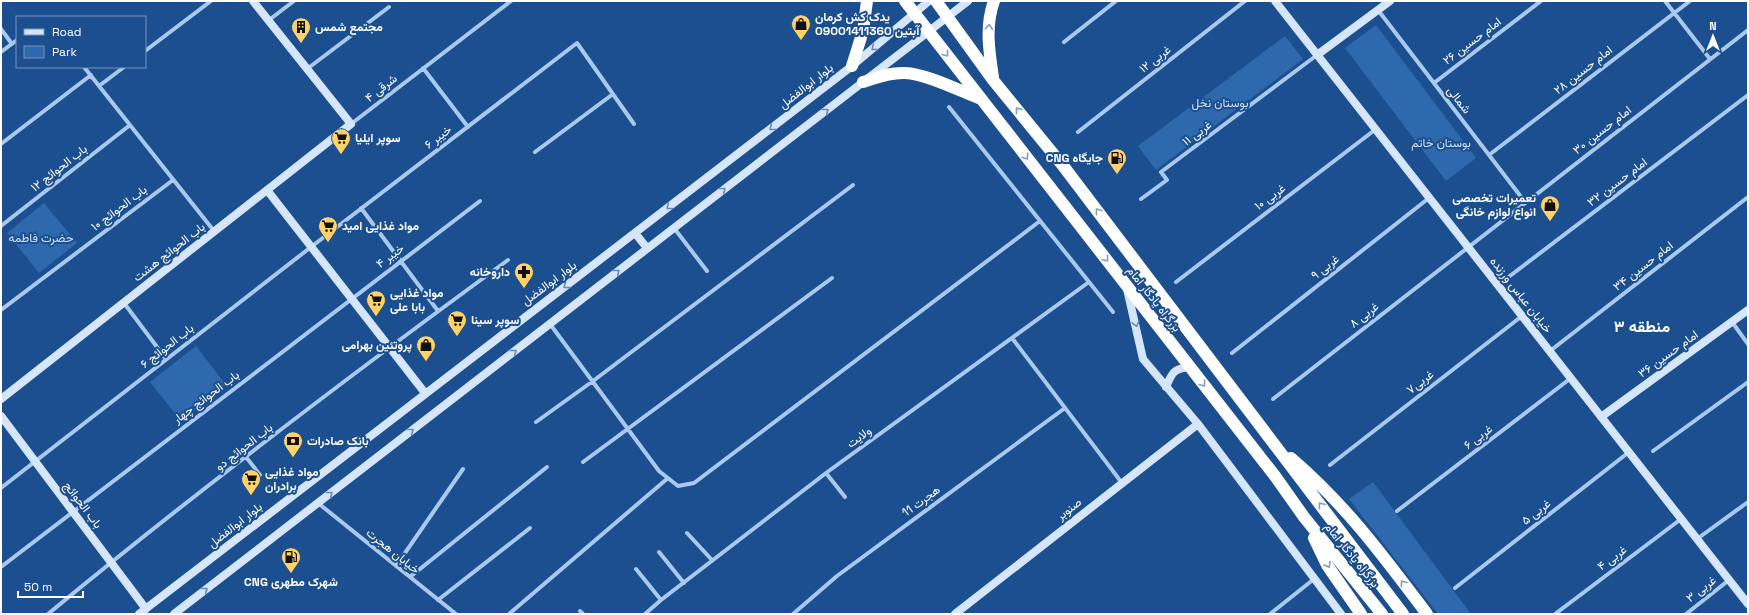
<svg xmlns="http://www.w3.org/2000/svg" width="1749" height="615" font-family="'Space Grotesk',Vazirmatn,sans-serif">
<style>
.green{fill:#2e69ad}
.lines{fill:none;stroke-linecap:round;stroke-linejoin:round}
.street{stroke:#a9c9ee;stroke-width:4}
.secondary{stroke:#d6e6fa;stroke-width:8}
.highway{stroke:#fff;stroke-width:12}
.oneway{stroke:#829ec1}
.oneway2{stroke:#668bba}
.labels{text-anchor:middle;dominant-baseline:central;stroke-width:4;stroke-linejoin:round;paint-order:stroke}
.poi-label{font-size:12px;font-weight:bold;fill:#fff;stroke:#1b4f8f;text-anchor:start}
.street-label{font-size:12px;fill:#fff;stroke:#1b4f8f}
.park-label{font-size:12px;fill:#cfe3fa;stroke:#1b4f8f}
.district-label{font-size:16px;font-weight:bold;fill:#fff;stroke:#1b4f8f}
</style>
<rect width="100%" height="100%" fill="#1b4f8f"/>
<path class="green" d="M1376,25L1476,158L1446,181L1345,48Z
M1285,36L1303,59L1156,170L1138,146Z
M44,203L77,243L39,273L7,233Z
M196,346L226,385L181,421L150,382Z
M1373,482L1471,614H1438L1349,499Z"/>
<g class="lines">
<path class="street" d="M1665,1L1710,59
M1378,10L1525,202
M269,20L294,1
M1,29L12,44
M1064,42L1116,1
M145,51L211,1
M1,52L17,40
M84,67L214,231
M423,68L468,127
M307,69L389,7
M1434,83L1541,1
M99,86L124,67
M949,107L1113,312
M351,124L511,1
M1078,132L1245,1
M1,144L91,75
M535,152L613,94
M1489,155L1690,1
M1141,199L1167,180L1161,172L1317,55
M361,208L438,311
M1,226L130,125
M674,228L707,271
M1176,282L1376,129
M1498,285L1748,95
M124,303L166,359
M1,310L173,180
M1732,322L1748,344
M550,324L659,471L678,486L694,483L1040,221
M1012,338L1122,483
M1550,351L1748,197
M1232,353L1429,198
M1273,399L1748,30
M536,422L593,381L853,185
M1653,451L1748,382
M246,457L260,475
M583,462L832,278
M1330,465L1522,316
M826,473L845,497
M1,488L311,247L577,43L634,124
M318,503L456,614
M1397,511L1571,378
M687,533L712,560
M1697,539L1748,502
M659,552L684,583
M396,566L463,469
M1,567L480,201
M636,569L661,600
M410,577L547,467
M1455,588L1629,452
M438,600L530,528
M580,611L583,614
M48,614C197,491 352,374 508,260
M509,614L668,478
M645,614L661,600L826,473L1089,282
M793,614L837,576L1065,408
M1270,614L1314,579
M1555,614L1681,519
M1686,614L1729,580"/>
<path class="secondary" d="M1275,1L1748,604
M1317,55L1390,1
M267,190L425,393
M635,233L647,248
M1127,289L1143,359L1198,424L1341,614
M1166,387C1172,373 1173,369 1189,367
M1,399L351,124L253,1
M1,416L146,609
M1601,417L1748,310
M139,614L852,66L929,1
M174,614L968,1
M955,614L1198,424"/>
<path class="highway" d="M905,1L1275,476L1304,517L1382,614
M936,1L993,80L1064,167L1403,614
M852,66L863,31L867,1
M993,77C989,51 985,26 994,1
M863,82C876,78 890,72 905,73C927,74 960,91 981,99
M1291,458C1346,505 1384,557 1427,614
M1314,538L1327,565L1361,614"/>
</g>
<defs><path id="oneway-chevron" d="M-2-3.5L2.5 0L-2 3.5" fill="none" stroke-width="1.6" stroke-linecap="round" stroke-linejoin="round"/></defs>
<g class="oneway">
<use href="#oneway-chevron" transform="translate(989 27) rotate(-86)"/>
<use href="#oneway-chevron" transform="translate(946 54) rotate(52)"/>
<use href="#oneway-chevron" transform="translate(1018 110) rotate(-129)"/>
<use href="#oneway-chevron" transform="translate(1026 157) rotate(53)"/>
<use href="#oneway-chevron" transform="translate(1098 211) rotate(-127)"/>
<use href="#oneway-chevron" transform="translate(1106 259) rotate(52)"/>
<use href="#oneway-chevron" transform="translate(1203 384) rotate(52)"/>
<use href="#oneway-chevron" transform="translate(1321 505) rotate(-127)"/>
<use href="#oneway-chevron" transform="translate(1328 565) rotate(60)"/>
<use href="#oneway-chevron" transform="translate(1403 583) rotate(-127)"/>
</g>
<g class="oneway2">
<use href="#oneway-chevron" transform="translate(874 48) rotate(141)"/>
<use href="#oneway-chevron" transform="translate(826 111) rotate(-38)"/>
<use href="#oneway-chevron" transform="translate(772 128) rotate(142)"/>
<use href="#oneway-chevron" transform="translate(723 190) rotate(-38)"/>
<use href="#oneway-chevron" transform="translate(669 207) rotate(142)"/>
<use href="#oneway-chevron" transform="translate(617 272) rotate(-38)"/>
<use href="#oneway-chevron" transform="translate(566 286) rotate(143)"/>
<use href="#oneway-chevron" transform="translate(1136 324) rotate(77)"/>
<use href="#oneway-chevron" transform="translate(514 352) rotate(-38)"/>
<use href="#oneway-chevron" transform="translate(411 431) rotate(-38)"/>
<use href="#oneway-chevron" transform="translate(330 494) rotate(-38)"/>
<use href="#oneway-chevron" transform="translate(205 590) rotate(-38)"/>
</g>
<defs>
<g id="shop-pin" transform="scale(1)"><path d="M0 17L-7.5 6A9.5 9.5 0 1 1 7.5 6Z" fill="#ffd166" stroke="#1b4f8f"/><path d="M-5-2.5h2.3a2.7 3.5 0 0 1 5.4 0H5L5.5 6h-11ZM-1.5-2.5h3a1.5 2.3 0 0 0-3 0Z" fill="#111"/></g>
<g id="building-pin" transform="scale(1)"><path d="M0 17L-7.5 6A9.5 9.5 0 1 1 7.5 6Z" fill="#ffd166" stroke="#1b4f8f"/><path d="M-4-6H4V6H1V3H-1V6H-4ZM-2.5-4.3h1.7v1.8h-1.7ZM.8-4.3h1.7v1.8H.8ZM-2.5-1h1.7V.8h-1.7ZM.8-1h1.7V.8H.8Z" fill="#111"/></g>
<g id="supermarket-pin" transform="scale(1)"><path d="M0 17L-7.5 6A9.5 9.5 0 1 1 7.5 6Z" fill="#ffd166" stroke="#1b4f8f"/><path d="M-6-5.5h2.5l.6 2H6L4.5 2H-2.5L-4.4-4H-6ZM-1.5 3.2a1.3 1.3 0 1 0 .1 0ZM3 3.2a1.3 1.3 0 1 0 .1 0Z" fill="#111"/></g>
<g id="fuel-pin" transform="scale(1)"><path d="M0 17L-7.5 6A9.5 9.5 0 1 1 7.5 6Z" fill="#ffd166" stroke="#1b4f8f"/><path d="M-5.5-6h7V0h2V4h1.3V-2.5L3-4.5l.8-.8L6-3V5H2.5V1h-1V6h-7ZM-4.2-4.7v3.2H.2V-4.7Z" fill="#111"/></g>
<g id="pharmacy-pin" transform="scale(1)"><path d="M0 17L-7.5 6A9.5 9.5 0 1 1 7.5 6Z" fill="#ffd166" stroke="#1b4f8f"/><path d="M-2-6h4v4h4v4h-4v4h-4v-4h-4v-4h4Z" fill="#111"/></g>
<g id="bank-pin" transform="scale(1)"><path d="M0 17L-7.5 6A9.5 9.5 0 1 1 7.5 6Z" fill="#ffd166" stroke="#1b4f8f"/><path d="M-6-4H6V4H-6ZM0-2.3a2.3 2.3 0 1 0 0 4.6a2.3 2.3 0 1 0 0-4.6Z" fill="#111"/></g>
</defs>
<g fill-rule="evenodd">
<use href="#shop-pin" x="801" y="24"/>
<use href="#building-pin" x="301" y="27"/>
<use href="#supermarket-pin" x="341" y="138"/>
<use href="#fuel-pin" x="1117" y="158"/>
<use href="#shop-pin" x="1550" y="205"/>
<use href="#supermarket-pin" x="328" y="226"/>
<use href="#pharmacy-pin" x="524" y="272"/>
<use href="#supermarket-pin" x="376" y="300"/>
<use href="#supermarket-pin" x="457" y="320"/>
<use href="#shop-pin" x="426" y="345"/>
<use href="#bank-pin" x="293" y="441"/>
<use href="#supermarket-pin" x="251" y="479"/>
<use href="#fuel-pin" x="291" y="557"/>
</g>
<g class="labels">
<g class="poi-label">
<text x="815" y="17">یدک کش کرمان<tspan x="815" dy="14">آبتین 09001411360</tspan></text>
<text x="315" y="27">مجتمع شمس</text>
<text x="355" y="138">سوپر ایلیا</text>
<text x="1103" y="158" text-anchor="end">CNG جایگاه</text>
<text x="1536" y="198" text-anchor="end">تعمیرات تخصصی<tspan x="1536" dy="14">انواع لوازم خانگی</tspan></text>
<text x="342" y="226">مواد غذایی امید</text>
<text x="510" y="272" text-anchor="end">داروخانه</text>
<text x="390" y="293">مواد غذایی<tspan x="390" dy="14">بابا علی</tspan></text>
<text x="471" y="320">سوپر سینا</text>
<text x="412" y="345" text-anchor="end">پروتئین بهرامی</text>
<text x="307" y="441">بانک صادرات</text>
<text x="265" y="472">مواد غذایی<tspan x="265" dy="14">برادران</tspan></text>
<text x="291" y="582" text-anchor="middle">CNG شهرک مطهری</text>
</g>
<g class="street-label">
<text transform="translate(1472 41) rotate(-37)">امام حسین ۲۶</text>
<text transform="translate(1155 59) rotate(-38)">غربی ۱۲</text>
<text transform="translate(1583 70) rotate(-38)">امام حسین ۲۸</text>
<text transform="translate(806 86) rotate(-38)">بلوار ابوالفضل</text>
<text transform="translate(381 88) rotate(-38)">۴ شرقی</text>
<text transform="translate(1459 100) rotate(52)">شمالی</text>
<text transform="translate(1602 130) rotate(-38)">امام حسین ۳۰</text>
<text transform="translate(1197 133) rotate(-37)">غربی ۱۱</text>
<text transform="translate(438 137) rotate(-37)">خیبر ۶</text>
<text transform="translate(59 168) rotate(-38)">باب الحوائج ۱۲</text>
<text transform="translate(1617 182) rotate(-37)">امام حسین ۳۲</text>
<text transform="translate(1270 197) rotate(-37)">غربی ۱۰</text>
<text transform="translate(119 208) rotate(-37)">باب الحوائج ۱۰</text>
<text transform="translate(169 252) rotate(-38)">باب الحوائج هشت</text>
<text transform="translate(390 256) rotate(-37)">خیبر ۴</text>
<text transform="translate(1643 266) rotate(-38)">امام حسین ۳۴</text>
<text transform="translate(1325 267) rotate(-38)">غربی ۹</text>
<text transform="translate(549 283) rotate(-37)">بلوار ابوالفضل</text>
<text transform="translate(1521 295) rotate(52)">خیابان عباس ورزنده</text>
<text transform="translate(1154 299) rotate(52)">بزرگراه یادگار امام</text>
<text transform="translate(1364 315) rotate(-38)">غربی ۸</text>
<text transform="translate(167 346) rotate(-38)">باب الحوائج ۶</text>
<text transform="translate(1668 354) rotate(-36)">امام حسین ۳۶</text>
<text transform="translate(1420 382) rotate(-38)">غربی۷</text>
<text transform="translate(206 397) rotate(-37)">باب الحوائج چهار</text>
<text transform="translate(859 437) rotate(-36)">ولایت</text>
<text transform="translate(1478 437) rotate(-37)">غربی ۶</text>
<text transform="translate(244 447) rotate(-38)">باب الحوائج دو</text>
<text transform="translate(921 501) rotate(-36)">هجرت 11</text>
<text transform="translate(83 505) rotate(53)">باب الحوائج</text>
<text transform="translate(1069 509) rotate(-38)">صنوبر</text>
<text transform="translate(1536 512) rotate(-38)">غربی ۵</text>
<text transform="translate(235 525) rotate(-38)">بلوار ابوالفضل</text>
<text transform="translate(393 551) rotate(39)">خیابان هجرت</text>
<text transform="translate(1352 555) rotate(51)">بزرگراه یادگار امام</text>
<text transform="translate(1612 558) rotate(-37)">غربی ۴</text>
<text transform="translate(1701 589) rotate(-38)">غربی ۳</text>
</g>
<g class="park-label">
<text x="1220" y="103">بوستان نخل</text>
<text x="1441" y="143">بوستان خاتم</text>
<text x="41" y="238">حضرت فاطمه</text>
</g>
<g class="district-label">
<text x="1642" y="326">منطقه ۳</text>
</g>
</g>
<rect width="1749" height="615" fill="none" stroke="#ffffff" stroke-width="4"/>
<rect x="16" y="16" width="130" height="52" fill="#1b4f8f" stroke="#7695bc"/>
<rect x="24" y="29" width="20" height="6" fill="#d6e6fa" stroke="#7695bc"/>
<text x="52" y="36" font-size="12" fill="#ffffff">Road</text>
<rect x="24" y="46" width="20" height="12" fill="#2e69ad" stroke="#7695bc"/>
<text x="52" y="56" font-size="12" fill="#ffffff">Park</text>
<g transform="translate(1713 36)" stroke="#1b4f8f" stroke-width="3" paint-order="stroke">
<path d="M0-3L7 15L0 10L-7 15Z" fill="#ffffff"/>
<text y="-6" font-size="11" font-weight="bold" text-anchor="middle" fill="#ffffff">N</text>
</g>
<path d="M18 591v6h65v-6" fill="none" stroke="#ffffff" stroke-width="2"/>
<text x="24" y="591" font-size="12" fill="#ffffff" stroke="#1b4f8f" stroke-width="3" paint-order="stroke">50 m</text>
</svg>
